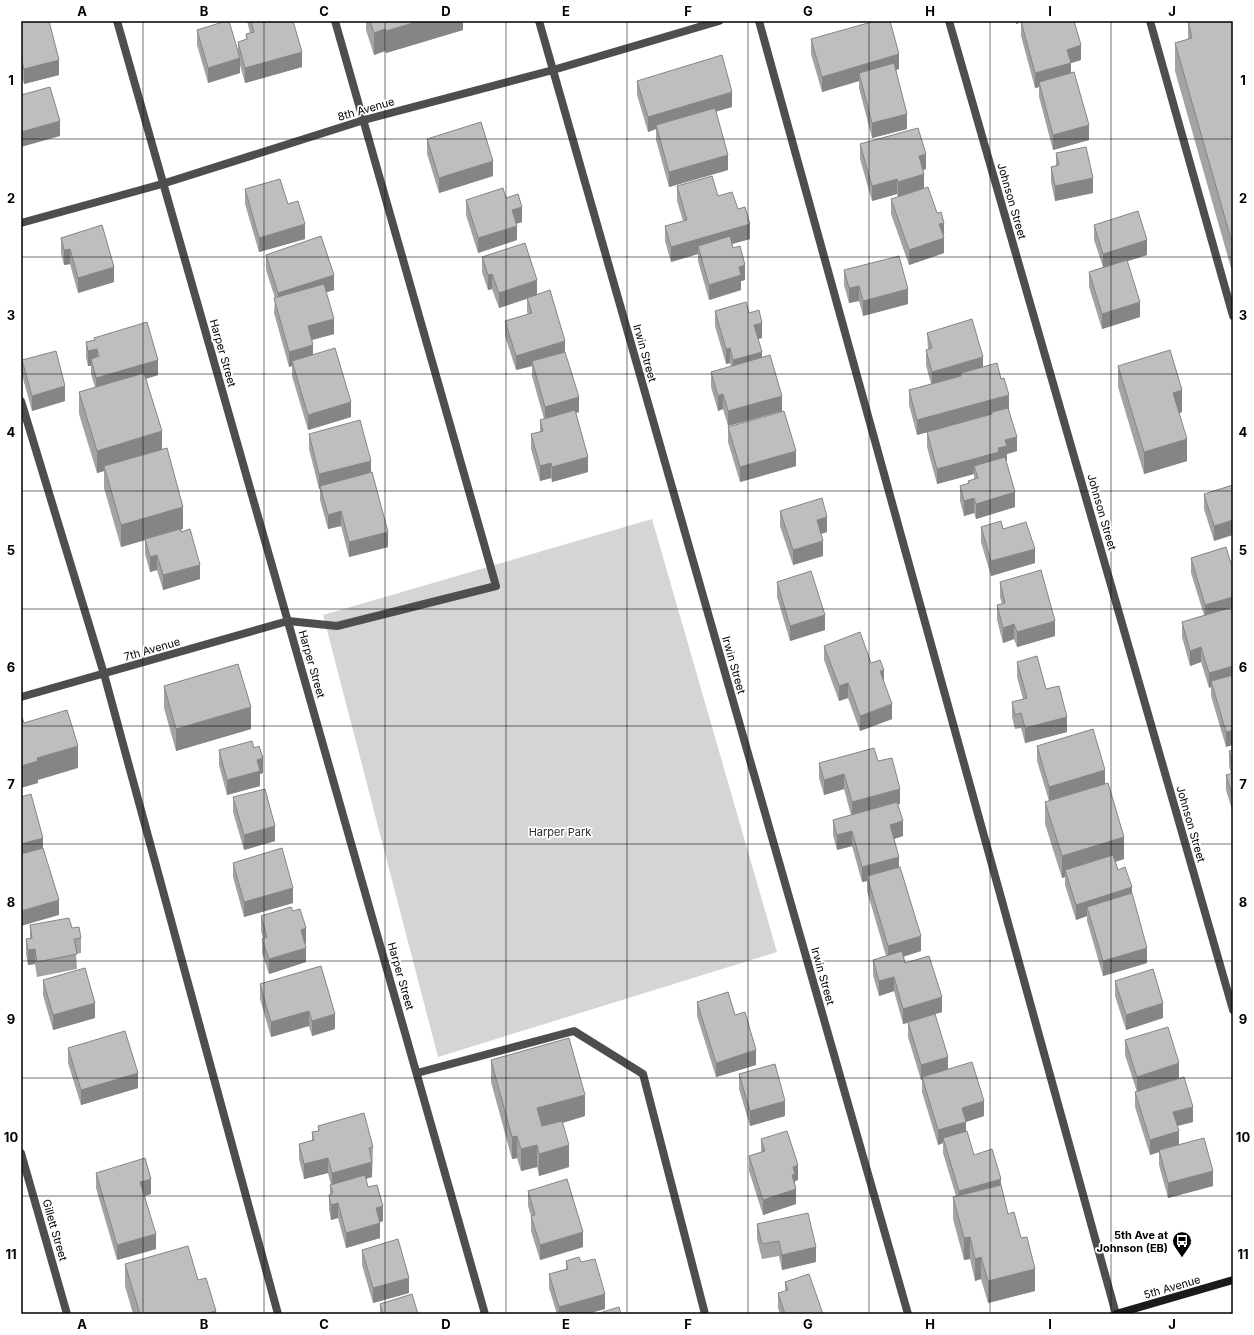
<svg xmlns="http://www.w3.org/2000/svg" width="1254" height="1335" font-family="Inter,sans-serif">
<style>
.green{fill:#d5d5d5}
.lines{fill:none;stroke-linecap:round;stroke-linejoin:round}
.lane{stroke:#4e4e4e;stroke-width:8}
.street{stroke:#4e4e4e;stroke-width:8}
.secondary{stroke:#1b1b1b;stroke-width:8}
.wall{fill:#a3a3a3}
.shaded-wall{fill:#858585}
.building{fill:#bebebe;stroke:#858585}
.grid{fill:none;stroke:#000;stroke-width:1;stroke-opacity:0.55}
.labels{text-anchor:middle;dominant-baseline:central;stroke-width:3.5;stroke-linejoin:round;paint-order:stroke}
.street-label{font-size:11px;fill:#000;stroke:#fff}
.park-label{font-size:11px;fill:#2c2c2c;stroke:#fff}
.poi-label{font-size:11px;font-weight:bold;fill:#000;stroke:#fff;text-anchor:end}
.neatline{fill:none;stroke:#000;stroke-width:1.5}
.grid-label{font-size:13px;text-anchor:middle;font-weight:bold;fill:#000}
</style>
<rect width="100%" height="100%" fill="#fff"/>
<path class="green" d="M652,519L777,952L438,1057L323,615Z"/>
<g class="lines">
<path class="lane" d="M759,21L1116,1314
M1150,21L1233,316
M21,401L104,674L278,1314
M288,621L337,626L496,586L335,21
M417,1073L574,1031L643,1074L705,1314"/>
<path class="street" d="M117,21L485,1314
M539,21L908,1314
M949,21L1233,1010
M21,223L162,184L364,120L553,70L719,21
M21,697L288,621
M21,1153L67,1314"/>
<path class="secondary" d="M1116,1314L1233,1280"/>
</g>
<path class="wall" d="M21,21L59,75L24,84L21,73Z
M247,21H293L302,67L245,83L240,65V73L208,83L197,45V30L238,50V42L246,40V34L250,33Z
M366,21H463V30L386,53L385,51L374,55L366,30Z
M1015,21H1074L1081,60L1071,63V73L1089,140L1053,150L1039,97V87L1035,88L1021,36V22L1016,24Z
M1188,21H1233V275L1175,71V43L1188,39Z
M811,39L899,69L895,70L907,129L872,138L859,88V81L822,92L811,54Z
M637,81L732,107L716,111L728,170L669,187L656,140V129L648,132L637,95Z
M427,139L493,176L439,193L427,154Z
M860,144L926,169L923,170L924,188L944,238V253L909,265L891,214V199L898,197L897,194L872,201L860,159Z
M1056,153L1093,193L1055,201L1051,182V167L1056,166Z
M677,186L718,196L738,209L750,239L732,244L745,280L741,281V290L709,300L698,261V254L671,262L665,241V226L683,221L677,201Z
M245,189L288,204L305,239L259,252L245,204Z
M506,198L522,222L516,224L517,240L478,253L466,215V200Z
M1094,225L1147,255L1127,261L1140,317L1102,329L1089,287V272L1103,267L1094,240Z
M61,238L114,282L78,293L70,264L64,265L61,253Z
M266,255L334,290L326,292L334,334L312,340L313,355L351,417L308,430L292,376V366L289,367L274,313L275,298L266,270Z
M482,257L537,294L565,352L579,412L576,413L588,472L552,482L551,478L540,481L531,449V434L540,432V420L544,419L532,376V366L516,370L505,336V321L528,315L527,312V299L499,308L492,289L488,290L482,272Z
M844,270L908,304L863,316L859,301L849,303L844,285Z
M715,311L749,313L762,338L758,339L762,358L782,411L728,426L723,409L718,411L711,387V372L731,367L730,363L726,364L715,326Z
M927,333L983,367L1009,410L1017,451L1007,454V461H1006L1015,507L976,519L974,513L964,516L960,501V486L968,484V481L974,479V474L937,484L927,447V432L917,435L909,405V390L931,384L926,365V350L928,349Z
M94,338L158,375L146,379L162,449L183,529H181L200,579L163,590L157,570L150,572L145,554V540L121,547L104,488V471L97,473L79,414V392L95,387L91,374V366H88L86,357V342L94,340Z
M22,360L65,401L32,411L22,375Z
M1118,366L1182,412L1179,413L1187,461L1144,474L1118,387Z
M728,427L796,466L740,482L728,442Z
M309,434L371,472L388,547L349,557L341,526L328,529L320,500V489H319L309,449Z
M1233,485L1214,541L1204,509V494Z
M780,511L827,532L821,534L823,556L793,565L780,526Z
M981,527L1003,529L1035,563L991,576L981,542Z
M1226,547V747L1211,696V687L1209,688L1201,662L1190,666L1182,637V622L1204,615L1191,573V558Z
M777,582L825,630L790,641L777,597Z
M1000,582L1055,636L1017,647L1014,639L1003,643L997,620V605L1002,604L1000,597Z
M824,646L871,663L884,681L892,719L860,731L848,698L839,701L824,660Z
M1017,662L1046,689L1067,732L1025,743L1021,728L1015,729L1012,717V702L1023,699L1017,677Z
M164,686L251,729L176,751L164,708Z
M1037,746L1105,784L1124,859L1115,862L1118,870L1132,895L1147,963L1103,976L1087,921V916L1076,920L1065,885V877L1062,878L1045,824V802L1049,801L1037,761Z
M254,748L263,773L260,774V786L227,795L219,765V750Z
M1233,750V813L1226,790V775L1231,774L1229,766V751Z
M878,761L900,804H898L903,836L894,839L899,867L921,951L903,957L905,963L942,1012L935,1014L948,1069L984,1116L966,1122V1131L974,1155L1001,1185L1008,1214L1035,1291L988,1303L981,1279L975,1281L970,1259L964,1260L953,1219V1197L956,1196L943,1153V1143L938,1145L922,1092V1080H921L908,1037V1023L903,1024L894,991L879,996L873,975V960L886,956L867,891V881L862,882L852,846L837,850L833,835V820L851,815L844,789L824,795L819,778V763Z
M233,797L275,841L244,850L233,812Z
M233,863L293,903L244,917L233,877Z
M261,916L306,943L305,944L306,962L269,974L262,953V939L263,938L261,931Z
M30,925L72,928L81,938V953L76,954L77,969L37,977L35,964L28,965L26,954V939L30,938Z
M321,966L335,1029L312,1036L309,1026L271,1037L260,999V984Z
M43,980L95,1018L53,1030L43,995Z
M1115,981L1163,1018L1126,1030L1115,996Z
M697,1002L735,1015L756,1065L716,1077L697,1016Z
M1125,1040L1179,1078L1141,1090L1193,1122L1177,1126L1179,1145L1213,1186L1168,1198L1159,1165V1152L1150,1155L1135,1107V1092H1137L1125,1055Z
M68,1048L138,1088L81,1105L68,1063Z
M491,1060L585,1116L563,1123L569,1167L539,1176L537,1167L521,1171L517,1158L512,1159L491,1082Z
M739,1074L785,1116L750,1126L739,1089Z
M318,1126L373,1147L372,1177L366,1179L368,1187L383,1221L380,1222V1238L346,1248L338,1218L331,1220L329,1210V1195L330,1194V1185H331L328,1173L304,1179L299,1159V1144L312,1140V1132L318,1131Z
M761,1139L798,1180L795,1181L796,1204L763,1215L749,1171V1156L761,1152Z
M96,1173L151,1194L145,1196L156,1249L117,1260L96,1188Z
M528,1191L583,1247L540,1260L531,1231V1216L528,1206Z
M757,1224L816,1262L782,1270L779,1256L762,1259L757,1239Z
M362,1250L409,1293L373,1303L362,1265Z
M566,1261L581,1262L605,1309L587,1314H557L549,1288V1274L566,1269Z
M125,1264L198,1280L216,1314H133L125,1286Z
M785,1282L823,1314H780L778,1308V1293L785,1291Z
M380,1304L418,1314H380Z"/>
<path class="shaded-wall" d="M420,21H463V30L386,53V31Z
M1016,21H1025L1016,24Z
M385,29V51L374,55V33Z
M1081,45V60L1071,63V78L1039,82V87L1035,88V73L1067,50Z
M302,52V67L245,83V68Z
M899,54V69L861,80L859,73V81L822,92V77Z
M240,58V73L208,83V68Z
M59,60V75L24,84V69Z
M732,92V107L657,129L656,125V129L648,132V117Z
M907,114V129L872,138V123Z
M60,121V136L21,147V132Z
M1089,125V140L1053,150V135Z
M926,154V169L919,171V156Z
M728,155V170L669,187V172Z
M493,161V176L439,193V178Z
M924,174V189L898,197V182Z
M1093,178V193L1055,201V186Z
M897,179V194L872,201V186Z
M522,207V222L512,225V210Z
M944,223V237L939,224Z
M305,224V239L259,252V238Z
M750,224V239L700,253L698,246V254L671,262V247Z
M517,226V240L478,253V238Z
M944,238V253L909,265V250Z
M1147,240V255L1103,269V254Z
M70,249V264L64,265V250Z
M745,265V280L741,281V290L709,300V285L739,267Z
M114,267V282L78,293V278Z
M492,274V289L488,290V275Z
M334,275V290L278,308V293Z
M537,280V295L499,308V293Z
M859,286V301L849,303V288Z
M908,289V304L863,316V301Z
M1140,302V317L1102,329V314Z
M334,319V334L308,341V326Z
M762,323V338L754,340V325Z
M565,341V356L532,361V366L516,370V356Z
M313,345V360L292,361V366L289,367V352Z
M730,348V363L726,364V349Z
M97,349V364L91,359V366H88V351Z
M762,352V367L733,375V360Z
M983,357V372L961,376V373V379L932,387V372Z
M158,360V375L96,393V378Z
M65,386V401L32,411V396Z
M1182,390V412L1173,415V393Z
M723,394V409L718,411V396Z
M1009,395V410L992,412V415L917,435V420Z
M782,396V411L728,426V411Z
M579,397V412L545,422V407Z
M351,402V417L308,430V415Z
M162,431V453L104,466V471L97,473V451Z
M1017,437V451L1007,454V461L999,463L974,466V474L937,484V469L998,448L1005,440Z
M1187,439V461L1144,474V452Z
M796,451V466L740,482V467Z
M588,457V472L552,482V467Z
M371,461V475L320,486V489H319V474Z
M551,463V478L540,481V466Z
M1015,492V507L976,519V504Z
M974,498V513L964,516V501Z
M183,507V529L121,547V525Z
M341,511V526L328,529V515Z
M827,517V532L817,535V520Z
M1233,520V535L1214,541V526Z
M388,532V547L349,557V542Z
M823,541V556L793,565V550Z
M1035,549V563L991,576V561Z
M157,555V570L150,572V557Z
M200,565V579L163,590V575Z
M1233,597V612L1205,620V605Z
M825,615V630L790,641V626Z
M1055,621V636L1017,647V632Z
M1014,624V639L1003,643V628Z
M1201,647V662L1190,666V651Z
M1233,666V681H1211V687L1209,688V673Z
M884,670V685L880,671Z
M848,683V698L839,701V686Z
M892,704V719L860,731V716Z
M251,707V729L176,751V729Z
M1067,717V732L1025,743V728Z
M1233,730V745L1226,747V732Z
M78,746V768L38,780V783L21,788V766L37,758Z
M263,758V773L260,774V786L227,795V780L257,760Z
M1105,770V785L1049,802V787Z
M844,774V789L824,795V780Z
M900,789V804L852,817V802Z
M903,821V836L890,840V825Z
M275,826V841L244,850V835Z
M852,831V846L837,850V835Z
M1124,837V859L1067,877L1065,870V877L1062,878V856Z
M43,838V853L21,859V844Z
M899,857V872L867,876V881L862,882V867Z
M1132,887V902L1087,907V916L1076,920V905Z
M293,888V903L244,917V902Z
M59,900V915L21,926V911Z
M306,928V943L301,945V930Z
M921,936V951L888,961V946Z
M306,948V962L269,974V959Z
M1147,948V963L1103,976V961Z
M35,949V964L28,965V950Z
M894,977V991L879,996V981Z
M942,997V1012L903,1024V1009Z
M95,1003V1018L53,1030V1015Z
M1163,1003V1018L1126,1030V1015Z
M309,1011V1026L271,1037V1022Z
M335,1014V1029L312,1036V1021Z
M756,1050V1065L716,1077V1063Z
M948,1057V1072L922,1077V1080H921V1065Z
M1179,1063V1078L1137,1092V1077Z
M138,1073V1088L81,1105V1090Z
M585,1095V1116L537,1130V1108Z
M785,1101V1116L750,1126V1111Z
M984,1101V1116L962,1123V1108Z
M1193,1107V1122L1173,1127V1112Z
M966,1122V1137L943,1138V1143L938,1145V1130Z
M1179,1131V1146L1159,1150V1152L1150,1155V1140Z
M517,1136V1158L512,1159V1137Z
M537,1145V1167L521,1171V1149Z
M569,1145V1167L539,1176V1154Z
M328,1158V1173L304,1179V1164Z
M372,1162V1177L332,1188V1173Z
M798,1165V1180L795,1181V1189L792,1175L793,1167Z
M1213,1171V1186L1168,1198V1183Z
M151,1179V1194L140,1197V1182Z
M1001,1179V1194L959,1206V1191Z
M796,1189V1204L763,1215V1200Z
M338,1203V1218L331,1220V1205Z
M383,1206V1221L376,1223V1208Z
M380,1223V1238L346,1248V1233Z
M583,1232V1247L540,1260V1245Z
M156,1234V1249L117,1260V1245Z
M970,1237V1259L964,1260V1238Z
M816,1247V1262L782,1270V1255Z
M981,1257V1279L975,1281V1259Z
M1035,1269V1291L988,1303V1281Z
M409,1278V1293L373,1303V1288Z
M605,1294V1309L587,1314H559V1307Z
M216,1311V1314H205Z"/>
<path class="building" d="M21,21H49L59,60L24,69L21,58Z
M226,21H229L240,58L208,68L197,30Z
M251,21H293L302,52L245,68L238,42L247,39L246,34L254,32Z
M370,21H420L386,31L385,29L374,33Z
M875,21H890L899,54L822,77L811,39Z
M1021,21H1074L1081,45L1067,50L1071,63L1035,73Z
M1188,21H1233V246L1175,43L1192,38Z
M722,55L732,92L648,117L637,81Z
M894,63L907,114L872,123L859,73Z
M1074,72L1089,125L1053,135L1039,82Z
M50,87L60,121L21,132V95Z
M715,108L728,155L669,172L656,125Z
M481,122L493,161L439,178L427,139Z
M918,128L926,154L919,156L924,174L898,182L897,179L872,186L860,144Z
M1086,147L1093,178L1055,186L1051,167L1059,165L1056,153Z
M712,176L718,196L732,192L738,209L745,207L750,224L671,247L665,226L687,220L677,186Z
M280,179L288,204L298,201L305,224L259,238L245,189Z
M928,187L937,213L941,212L944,223L939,224L944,238L909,250L891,199Z
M503,188L506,198L518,194L522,207L512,210L517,226L478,238L466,200Z
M1138,211L1147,240L1103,254L1094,225Z
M102,225L114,267L78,278L70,249L64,250L61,238Z
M321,236L334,275L278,293L266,255Z
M730,236L733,248L740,246L745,265L739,267L741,275L709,285L698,246Z
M525,243L537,280L499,293L492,274L488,275L482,257Z
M899,256L908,289L863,301L859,286L849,288L844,270Z
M1127,260L1140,302L1102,314L1089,272Z
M324,284L334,319L308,326L313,345L289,352L274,298Z
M550,290L565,341L516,356L505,321L532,313L527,298Z
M746,302L749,313L759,310L762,323L754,325L762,352L733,360L730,348L726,349L715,311Z
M972,319L983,357L932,372L926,350L932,348L927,333Z
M147,322L158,360L96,378L91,359L99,356L97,349L88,351L86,342L95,340L94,338Z
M335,348L351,402L308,415L292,361Z
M1170,350L1182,390L1173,393L1187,439L1144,452L1118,366Z
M56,351L65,386L32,396L22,360Z
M565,352L579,397L545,407L532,361Z
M770,355L782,396L728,411L723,394L718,396L711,372Z
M997,363L1001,379L1004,378L1009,395L917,420L909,390L961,376V373Z
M144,373L162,431L97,451L79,392Z
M1008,408L1017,437L1005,440L1007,446L998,448L999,452L937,469L927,432L992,414V412Z
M575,410L588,457L552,467L551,463L540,466L531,434L543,431L540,420Z
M784,411L796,451L740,467L728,427Z
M360,420L371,461L319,474L309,434Z
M167,448L183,507L121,525L104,466Z
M1005,457L1015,492L976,504L974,498L964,501L960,486L969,483L968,481L978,478L974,466Z
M372,472L388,532L349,542L341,511L328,515L320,486Z
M1233,485V520L1214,526L1204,494Z
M822,498L827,517L817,520L823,541L793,550L780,511Z
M1001,521L1003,529L1026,522L1035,549L991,561L981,527Z
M180,529L181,532L190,529L200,565L163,575L157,555L150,557L145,539Z
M1226,547L1233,570V597L1205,605L1191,558Z
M1041,570L1055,621L1017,632L1014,624L1003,628L997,605L1005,603L1000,582Z
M811,571L825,615L790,626L777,582Z
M1233,607V666L1209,673L1201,647L1190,651L1182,622Z
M860,632L871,663L880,660L884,670L880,671L892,704L860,716L848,683L839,686L824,646Z
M1037,656L1046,689L1059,686L1067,717L1025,728L1021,713L1015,715L1012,702L1027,698L1017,662Z
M238,664L251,707L176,729L164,686Z
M1233,675V730L1226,732L1211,681Z
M67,710L78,746L37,758L38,761L21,766V717H22L24,723Z
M1093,729L1105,770L1049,787L1037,746Z
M252,741L254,748L259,746L263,758L257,760L260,771L227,780L219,750Z
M874,748L878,761L892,758L900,789L852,802L844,774L824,780L819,763Z
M1233,750V766L1229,751Z
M1233,773V798L1226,775Z
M1108,783L1124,837L1062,856L1045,802Z
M265,789L275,826L244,835L233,797Z
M31,794L43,838L21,844V797Z
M897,802L903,821L890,825L899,857L862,867L852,831L837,835L833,820Z
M43,848L59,900L21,911V854Z
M282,848L293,888L244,902L233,863Z
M1113,855L1118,870L1125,867L1132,887L1076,905L1065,870Z
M900,867L921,936L888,946L867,876Z
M1132,893L1147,948L1103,961L1087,907Z
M291,907L293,911L300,909L306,928L301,930L306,948L269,959L262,939L267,937L261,916Z
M69,918L72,928L79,927L81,938L74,939L77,954L37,962L35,949L28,950L26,939L32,938L30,925Z
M902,951L905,963L929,956L942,997L903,1009L894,977L879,981L873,960Z
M321,966L335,1014L312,1021L309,1011L271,1022L260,984Z
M85,968L95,1003L53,1015L43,980Z
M1153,969L1163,1003L1126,1015L1115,981Z
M728,992L735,1015L745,1012L756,1050L716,1063L697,1002Z
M935,1014L948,1057L921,1065L908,1022Z
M1168,1027L1179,1063L1137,1077L1125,1040Z
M125,1031L138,1073L81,1090L68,1048Z
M569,1038L585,1095L537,1108L542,1126L562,1121L569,1145L539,1154L537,1145L521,1149L517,1136L512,1137L491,1060Z
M972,1062L984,1101L962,1108L966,1122L938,1130L922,1077Z
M775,1064L785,1101L750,1111L739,1074Z
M1184,1077L1193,1107L1173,1112L1179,1131L1150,1140L1135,1092Z
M364,1113L373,1147L369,1148L372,1162L332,1173L328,1158L304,1164L299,1144L314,1140L312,1132L319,1131L318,1126Z
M787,1131L798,1165L793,1167L795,1174L792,1175L796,1189L763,1200L749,1156L765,1151L761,1139Z
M967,1131L974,1155L992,1149L1001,1179L959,1191L943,1138Z
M1204,1138L1213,1171L1168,1183L1159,1150Z
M145,1158L151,1179L140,1182L156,1234L117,1245L96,1173Z
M365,1175L368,1187L377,1185L383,1206L376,1208L380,1223L346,1233L338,1203L331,1205L329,1195L333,1193L330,1185Z
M567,1179L583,1232L540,1245L531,1216L535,1215L528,1191Z
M1001,1185L1008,1214L1014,1212L1021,1238L1027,1237L1035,1269L988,1281L981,1257L975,1259L970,1237L964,1238L953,1197Z
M808,1213L816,1247L782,1255L779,1241L762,1244L757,1224Z
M398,1239L409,1278L373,1288L362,1250Z
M188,1246L198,1280L206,1278L216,1311L205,1314H140L125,1264Z
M579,1257L581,1262L595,1259L605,1294L559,1307L549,1274L568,1269L566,1261Z
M809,1274L823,1314H785L778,1293L788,1290L785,1282Z
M412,1294L418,1314H383L380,1304Z
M619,1307L621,1314H596Z"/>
<path class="grid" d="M143,21V1314M264,21V1314M385,21V1314M506,21V1314M627,21V1314M748,21V1314M869,21V1314M990,21V1314M1111,21V1314M21,139H1233M21,257H1233M21,374H1233M21,491H1233M21,609H1233M21,726H1233M21,844H1233M21,961H1233M21,1078H1233M21,1196H1233"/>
<defs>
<g id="bus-pin" transform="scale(1)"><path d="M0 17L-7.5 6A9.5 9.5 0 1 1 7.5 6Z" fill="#000" stroke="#fff"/><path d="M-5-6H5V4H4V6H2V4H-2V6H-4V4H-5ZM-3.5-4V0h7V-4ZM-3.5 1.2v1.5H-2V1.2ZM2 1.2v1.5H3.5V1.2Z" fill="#fff"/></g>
</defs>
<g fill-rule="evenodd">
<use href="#bus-pin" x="1182" y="1241"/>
</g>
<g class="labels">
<g class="street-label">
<text transform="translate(366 109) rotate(-16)">8th Avenue</text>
<text transform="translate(1012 201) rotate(74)">Johnson Street</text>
<text transform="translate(223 353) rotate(74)">Harper Street</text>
<text transform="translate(645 353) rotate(74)">Irwin Street</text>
<text transform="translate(1102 512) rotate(74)">Johnson Street</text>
<text transform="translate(152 649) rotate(-16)">7th Avenue</text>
<text transform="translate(312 664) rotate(74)">Harper Street</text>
<text transform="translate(734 665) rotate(74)">Irwin Street</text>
<text transform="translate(1191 824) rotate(74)">Johnson Street</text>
<text transform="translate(401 976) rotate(74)">Harper Street</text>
<text transform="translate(823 976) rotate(74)">Irwin Street</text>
<text transform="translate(55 1230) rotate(74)">Gillett Street</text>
<text transform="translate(1172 1287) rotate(-16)">5th Avenue</text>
</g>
<g class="park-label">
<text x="560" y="832">Harper Park</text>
</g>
<g class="poi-label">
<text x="1168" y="1235">5th Ave at<tspan x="1168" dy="13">Johnson (EB)</tspan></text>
</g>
</g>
<rect width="1254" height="1335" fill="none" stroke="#ffffff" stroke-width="44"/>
<rect x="22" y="22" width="1210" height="1291" class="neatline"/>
<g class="grid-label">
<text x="82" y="16">A</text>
<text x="204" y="16">B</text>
<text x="324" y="16">C</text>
<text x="446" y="16">D</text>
<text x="566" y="16">E</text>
<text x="688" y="16">F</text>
<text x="808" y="16">G</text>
<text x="930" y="16">H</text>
<text x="1050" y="16">I</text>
<text x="1172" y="16">J</text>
<text x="11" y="85">1</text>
<text x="1243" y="85">1</text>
<text x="11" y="203">2</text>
<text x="1243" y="203">2</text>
<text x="11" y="320">3</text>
<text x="1243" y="320">3</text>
<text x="11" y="437">4</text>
<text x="1243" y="437">4</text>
<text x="11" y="555">5</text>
<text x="1243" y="555">5</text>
<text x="11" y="672">6</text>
<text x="1243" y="672">6</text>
<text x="11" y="789">7</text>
<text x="1243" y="789">7</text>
<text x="11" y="907">8</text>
<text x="1243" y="907">8</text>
<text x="11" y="1024">9</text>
<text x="1243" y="1024">9</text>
<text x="11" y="1142">10</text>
<text x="1243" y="1142">10</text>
<text x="11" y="1259">11</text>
<text x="1243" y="1259">11</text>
<text x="82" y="1329">A</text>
<text x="204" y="1329">B</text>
<text x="324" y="1329">C</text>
<text x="446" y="1329">D</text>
<text x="566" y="1329">E</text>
<text x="688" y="1329">F</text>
<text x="808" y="1329">G</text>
<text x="930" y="1329">H</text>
<text x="1050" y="1329">I</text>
<text x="1172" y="1329">J</text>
</g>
</svg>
